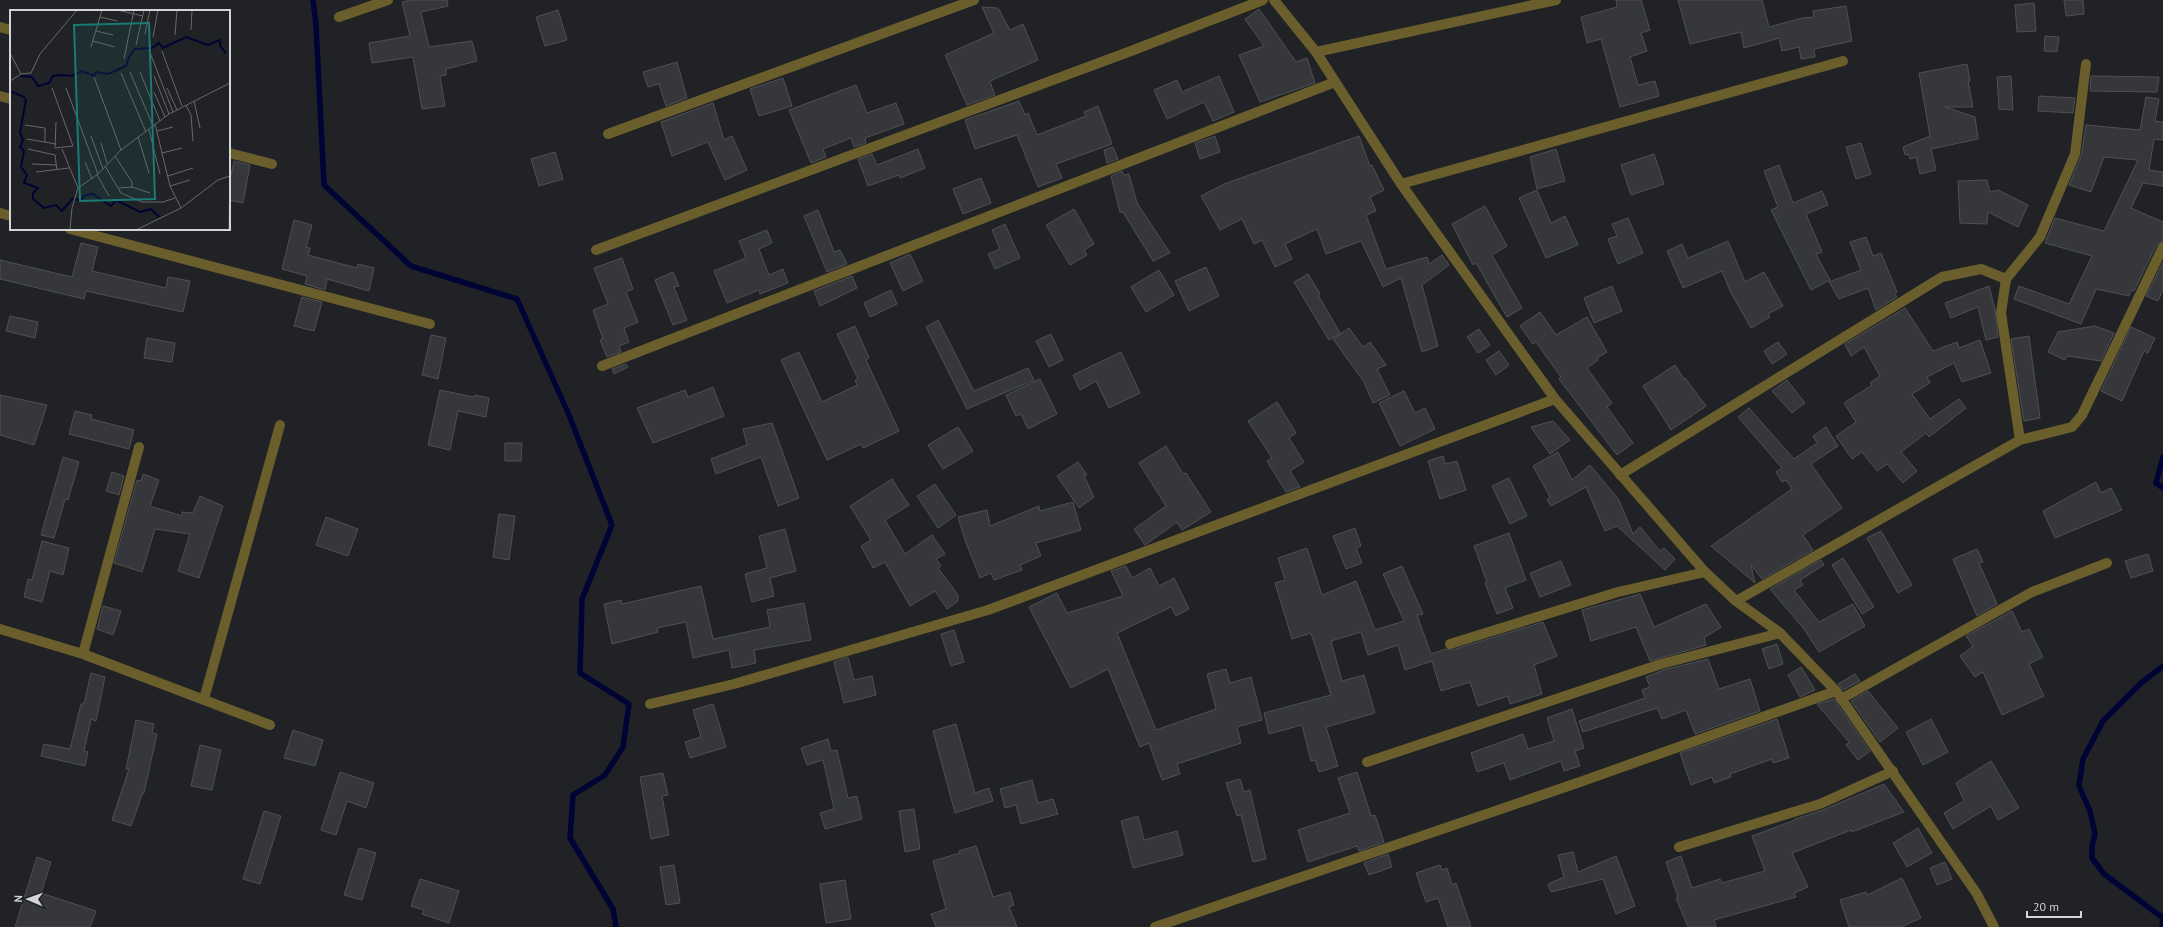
<svg xmlns="http://www.w3.org/2000/svg" width="2163" height="927" font-family="'PT Sans',sans-serif">
<style>
.lines{fill:none;stroke-linecap:round;stroke-linejoin:round}
.stream{stroke:#000435;stroke-width:5.5}
.building{fill:#35373a;stroke:#4e5054}
.minor{stroke:#6a5e2c;stroke-width:10}
.tertiary{stroke:#6a5e2c;stroke-width:10}
.inset-river{fill:none;stroke:#000435;stroke-width:2}
.inset-road{fill:none;stroke:#67696c;stroke-width:1}
.view{fill:#197b73;fill-opacity:0.15;stroke:#197b73;stroke-width:2}
.inset-edge{fill:none;stroke:#d2d4d6;stroke-width:2}
</style>
<rect width="100%" height="100%" fill="#202225"/>
<g class="lines">
<path class="stream" d="M313,0L316,25L324,185L411,266L517,299L569,415L612,525L582,599L580,673L629,704L623,747L605,775L573,795L570,838L613,909L616,927
M2163,457L2156,483L2163,488
M2163,666L2140,684L2103,721L2083,759L2079,786L2090,811L2095,834L2092,846V858L2104,874L2163,918
M2162,927L2163,921"/>
</g>
<path class="building" d="M411,0H447L448,6L421,12L429,47L472,41L477,61L446,69V75L440,76L445,106L422,109L413,57L372,63L369,43L410,36L402,2Z
M1616,0H1641L1650,30L1641,33L1647,51L1630,57L1638,85L1655,81L1659,96L1620,107L1601,39L1587,43L1581,17L1617,7Z
M1678,0H1762L1769,27L1802,18L1814,17L1813,11L1846,6L1852,41L1814,49L1815,57L1801,59L1799,47L1782,51L1779,38L1744,48L1741,32L1690,44Z
M2064,0H2083L2084,14L2066,16Z
M2034,3L2036,31L2017,32L2015,5Z
M982,7L998,8L1010,30L1023,24L1038,60L992,80L990,82L995,95L967,105L945,55L994,33Z
M1259,9L1296,62L1307,58L1315,83L1260,102L1239,55L1264,46L1245,19Z
M558,10L567,40L545,46L536,17Z
M2045,36L2059,37L2057,52L2044,51Z
M677,62L687,98L666,106L659,84L648,87L643,72Z
M1967,64L1970,81H1968L1973,107H1945L1975,117L1978,139L1931,149L1936,170L1920,174L1916,157L1910,159L1908,154L1905,155L1903,147L1930,136L1919,73Z
M1219,76L1234,112L1213,121L1204,102L1167,119L1154,90L1177,80L1182,92Z
M2011,76L2013,110L1999,109L1997,77Z
M2091,76L2159,77L2157,92L2090,91Z
M783,78L792,106L759,116L750,89Z
M856,85L867,113L896,103L904,124L865,138L866,143L854,147L851,138L823,149L826,157L811,163L789,110Z
M2039,96L2075,98L2073,113L2038,111Z
M2146,97L2159,99L2155,121L2163,122V140L2154,139L2149,170L2163,172V186L2143,183L2131,208L2163,222V241L2157,244L2134,291L2131,290L2129,296L2096,289L2081,324L2014,299L2019,286L2069,304L2092,256L2045,243L2055,218L2104,231L2138,160L2104,157L2091,192L2069,185L2081,156L2086,125L2140,130Z
M1019,101L1025,115L1028,113L1037,135L1086,116L1084,112L1098,106L1112,144L1056,164L1062,178L1038,187L1017,135L975,149L965,120Z
M713,103L724,140L732,136L747,170L725,180L708,142L672,156L661,122Z
M1215,136L1220,152L1200,159L1195,143Z
M1359,136L1370,166L1372,165L1384,190L1370,197L1376,211L1366,215L1386,269L1427,257L1429,264L1442,255L1449,265L1422,285L1438,346L1422,352L1401,278L1383,287L1361,241L1326,254L1317,229L1285,244L1292,259L1275,267L1262,240L1254,244L1242,219L1220,230L1201,196L1224,184Z
M1861,143L1871,174L1856,179L1846,147Z
M1113,147L1118,159L1107,163L1104,150Z
M918,149L925,168L900,178L899,175L868,186L858,159L872,154L877,165Z
M1556,149L1565,181L1537,189L1530,157Z
M555,152L563,179L539,186L531,159Z
M1654,154L1664,184L1631,195L1621,165Z
M234,161L250,165L243,203L229,200V185Z
M1779,165L1793,203L1822,191L1828,205L1806,214L1822,252L1816,254L1830,280L1811,290L1771,210L1778,207L1764,171Z
M1122,171L1124,175L1129,174L1137,203L1170,253L1153,261L1123,212H1120L1111,176Z
M981,178L991,203L963,214L953,189Z
M1987,180L1990,192L1998,190L2028,205L2018,227L1988,212L1987,224L1960,223L1958,181Z
M1537,190L1551,223L1565,216L1578,245L1546,258L1519,198Z
M1485,206L1507,246L1492,255L1522,308L1507,317L1476,263L1473,265L1452,224Z
M1074,209L1094,244L1084,250L1087,255L1070,265L1046,225Z
M818,210L834,252L840,250L847,264L827,272L804,216Z
M1628,218L1643,253L1618,264L1608,239L1617,236L1612,224Z
M294,220L312,225L306,247L310,248L308,255L357,268L358,264L374,268L369,291L327,279L325,290L305,284L307,276L282,269Z
M1005,224L1020,258L995,269L988,254L1000,249L992,230Z
M767,230L772,243L759,249L769,275L783,269L788,283L760,294L759,290L727,303L714,271L746,258L739,241Z
M1866,237L1873,256L1881,253L1897,292L1895,294L1897,297L1876,310L1868,288L1839,299L1829,282L1861,270L1850,242Z
M1728,241L1745,282L1764,272L1783,306L1768,314L1770,317L1751,328L1731,293L1722,271L1683,288L1667,251L1682,244L1688,258Z
M81,243L98,247L92,271L166,288L168,277L190,281L183,312L86,291L84,299L0,279V260L72,277Z
M910,254L923,281L903,291L890,263Z
M622,258L633,289L626,292L638,322L624,328L629,342L619,346L621,352L607,357L600,340L603,339L593,310L608,304L594,268Z
M2163,262V290L2158,301L2146,296Z
M1206,267L1219,296L1189,311L1175,281Z
M1159,270L1174,295L1146,312L1131,287Z
M673,272L679,286L674,287L687,320L673,325L655,280Z
M1308,274L1320,294L1318,295L1340,333L1329,340L1294,282Z
M852,276L857,288L820,306L814,291Z
M1612,286L1622,311L1594,323L1584,298Z
M1989,286L1995,309L1998,337L1986,340L1978,307L1951,318L1945,303Z
M891,290L897,304L870,317L864,303Z
M302,297L322,302L314,331L294,326Z
M1905,308L1933,351L1957,342L1959,348L1980,340L1991,373L1962,382L1954,363L1927,377L1930,383L1912,394L1930,419L1959,399L1966,408L1929,437L1926,433L1901,452L1917,471L1903,483L1887,464L1877,471L1862,452L1852,459L1836,436L1856,422L1844,403L1872,385L1870,383L1880,376L1864,347L1851,356L1845,344Z
M1540,312L1556,335L1587,317L1607,352L1597,358L1598,360L1587,368L1612,403L1607,407L1633,443L1617,455L1559,379L1561,377L1536,342L1533,344L1520,326Z
M10,316L38,322L35,338L6,331Z
M938,320L974,391L1028,368L1034,380L967,409L926,327Z
M855,326L869,358L866,360L899,431L863,448L861,444L827,460L781,360L799,352L822,402L857,385L855,380L858,379L837,334Z
M2095,326L2114,333L2101,361L2067,356L2065,360L2048,352L2058,332Z
M2131,327L2155,338L2148,353L2144,351L2122,401L2101,391Z
M1349,328L1363,347L1370,342L1386,365L1377,369L1390,395L1373,403L1364,382L1333,339Z
M1479,329L1490,345L1478,353L1467,337Z
M1051,334L1063,360L1049,367L1036,341Z
M431,335L446,338L438,379L422,375Z
M2029,336L2040,418L2024,421L2011,339Z
M147,338L175,343L172,362L144,358Z
M1778,342L1787,354L1772,364L1764,351Z
M1499,351L1509,365L1496,375L1486,360Z
M1121,352L1140,393L1109,408L1096,381L1080,390L1073,375Z
M626,364L628,367L614,374L612,369Z
M1675,365L1684,379L1685,378L1706,406L1671,430L1643,386Z
M1040,379L1057,414L1028,429L1021,414L1016,416L1006,395Z
M1787,380L1805,403L1792,413L1772,391Z
M713,387L724,416L653,443L637,408L685,390L688,397Z
M440,390L474,397L475,395L489,398L486,417L458,411L450,450L428,445Z
M1404,391L1415,413L1425,408L1435,429L1400,446L1379,403Z
M0,395L47,405L34,445L0,435Z
M1277,402L1296,433L1289,438L1304,462L1290,471L1300,487L1286,492L1267,461L1272,458L1248,421Z
M1749,408L1794,459L1817,443L1813,436L1826,427L1838,446L1811,464L1842,508L1803,535L1813,550L1762,579L1751,565L1755,583L1711,546L1792,489L1786,480L1782,482L1776,472L1782,468L1738,417Z
M75,411L92,415L91,419L134,430L129,449L69,434Z
M1553,421L1570,440L1550,454L1531,427Z
M772,423L799,498L778,506L761,457L716,474L711,459L747,445L743,429Z
M958,427L973,451L943,469L928,445Z
M505,443H522L521,461H505Z
M1166,446L1183,474L1186,473L1211,512L1182,530L1177,522L1145,545L1134,529L1166,506L1139,463Z
M1558,452L1572,480L1590,465L1619,500L1633,534L1640,527L1660,551L1664,548L1675,559L1665,570L1617,526L1605,531L1586,487L1551,506L1547,500L1550,497L1533,466Z
M1443,456L1445,464L1457,461L1466,490L1440,499L1428,461Z
M63,457L79,462L68,500L65,499L54,538L41,535Z
M1078,462L1087,475L1084,476L1094,497L1079,508L1057,476Z
M112,472L124,476L119,495L106,491Z
M143,474L159,480L150,506L182,516V512L193,513L200,496L223,506L199,578L178,571L190,534L155,529L142,572L114,563L137,480L141,481Z
M1509,478L1527,516L1510,524L1492,486Z
M892,479L909,505L885,520L905,554L932,535L945,554L936,559L941,566L938,568L958,595V601L947,609L935,591L910,606L885,562L873,568L861,546L871,540L850,506Z
M2096,482L2101,493L2111,488L2122,510L2055,538L2043,511Z
M935,484L956,515L938,528L917,496Z
M1073,502L1081,530L1036,543L1041,556L1020,565L1022,570L994,580L991,573L980,578L965,540L958,517L987,510L990,526L1039,506L1040,511Z
M499,514L515,516L509,560L493,557Z
M326,517L358,529L348,556L316,545Z
M1355,528L1361,546L1356,548L1362,563L1346,569L1333,536Z
M785,529L796,571L770,578L774,596L752,602L745,574L767,568L759,536Z
M1881,531L1912,585L1898,593L1867,538Z
M1509,533L1526,580L1505,588L1513,608L1497,614L1485,583L1487,582L1474,546Z
M42,541L69,548L63,575L50,571L42,602L24,597L28,579L32,580Z
M1307,548L1322,595L1356,581L1375,630L1404,621L1383,574L1402,566L1423,614L1417,615L1431,654L1446,649L1452,650L1543,622L1557,656L1534,665L1542,694L1510,704L1508,696L1478,706L1470,682L1441,691L1432,661L1405,670L1398,645L1368,655L1361,632L1331,641L1342,681L1364,675L1375,713L1326,727L1338,766L1319,772L1315,760L1311,761L1302,725L1269,734L1264,713L1331,695L1311,633L1292,639L1275,583L1285,580L1278,558Z
M1977,549L1983,562L1979,563L1997,604L1977,616L1953,559Z
M2148,554L2153,571L2131,578L2125,561Z
M1843,558L1874,607L1862,614L1832,565Z
M1821,560L1824,565L1800,580L1803,585L1794,590L1819,622L1853,604L1865,626L1819,652L1804,629L1770,589Z
M1561,561L1571,585L1540,597L1530,573Z
M1126,566L1132,578L1150,568L1159,586L1174,578L1189,609L1176,616L1171,607L1117,633L1156,730L1216,709L1207,674L1226,669L1230,683L1251,677L1262,720L1237,727L1241,743L1177,764L1180,774L1162,780L1149,743L1140,747L1108,669L1071,688L1029,607L1057,593L1067,613L1123,596L1111,571Z
M701,586L713,639L770,627L767,610L804,603L811,640L754,650L756,663L732,668L729,650L693,658L686,622L657,628L658,632L612,644L604,604L621,600L622,604Z
M1640,594L1654,627L1706,604L1721,627L1704,638L1706,645L1703,646L1650,661L1636,627L1591,641L1582,610Z
M103,606L121,611L113,635L97,629Z
M2012,611L2022,632L2029,629L2043,657L2029,664L2044,696L2002,715L1983,672L1975,677L1960,656L1973,646L1966,636Z
M954,630L964,662L951,666L941,634Z
M1777,644L1783,664L1769,669L1762,649Z
M848,657L854,680L872,676L876,695L844,703L834,662Z
M1708,659L1719,689L1750,679L1760,711L1695,734L1686,710L1662,719L1657,708L1583,732L1579,721L1645,698L1642,690L1650,687L1646,677L1663,670Z
M1801,667L1815,690L1800,697L1788,675Z
M91,673L105,677L96,721L91,719L84,751L88,752L85,766L41,756L44,744L70,749L81,704H84Z
M1855,674L1860,681L1843,690L1838,684Z
M1868,691L1898,728L1880,742L1851,701Z
M1834,699L1870,751L1858,760L1846,745L1849,742L1817,704Z
M713,704L726,747L690,758L685,742L701,737L693,710Z
M1572,709L1584,748L1575,751L1580,766L1564,771L1561,761L1510,780L1504,763L1477,772L1471,753L1523,734L1528,749L1554,741L1547,718Z
M1777,719L1789,758L1773,763L1772,759L1730,774L1731,777L1714,783L1712,777L1691,785L1680,753Z
M1931,719L1948,752L1923,765L1906,732Z
M136,720L154,724L152,733L157,734L144,793L143,792L131,826L112,820L129,769H126Z
M956,724L975,793L989,788L993,801L955,813L933,731Z
M293,730L323,740L315,766L284,758Z
M828,739L831,751L837,750L848,798L857,796L862,819L825,829L820,813L834,809L823,760L807,765L801,748Z
M200,745L221,750L212,790L191,786Z
M1991,761L2019,808L1998,820L1991,806L1953,829L1944,813L1964,801L1956,783Z
M340,772L374,783L366,808L347,801L336,835L321,830Z
M1357,772L1371,816L1375,815L1384,842L1359,851L1357,846L1308,862L1298,830L1350,813L1338,778Z
M663,773L668,795L662,796L669,835L651,839L640,777Z
M1240,779L1244,792L1250,790L1266,859L1253,862L1241,815L1237,816L1226,783Z
M1032,780L1038,803L1053,799L1058,814L1021,824L1016,805L1005,808L1000,789Z
M1884,784L1904,812L1852,832L1851,830L1792,853L1808,887L1794,893L1796,897L1714,920L1716,927H1688L1676,898L1678,897L1666,862L1681,856L1692,888L1720,879L1722,883L1765,871L1752,836L1795,820V819L1823,810Z
M914,809L920,849L905,852L899,811Z
M264,811L281,816L260,884L243,879Z
M1138,816L1144,840L1177,831L1183,855L1133,868L1121,821Z
M1918,828L1932,853L1907,867L1893,843Z
M976,846L993,897L1010,892L1014,905L1009,907L1017,927H936L931,914L946,909L933,861L960,853L959,851Z
M359,848L376,853L362,900L344,895Z
M1573,852L1578,872L1616,856L1635,906L1616,914L1603,879L1551,892L1548,884L1564,877L1558,855Z
M1388,854L1392,867L1369,875L1364,863Z
M37,857L51,862L41,893L96,911L90,927H15Z
M1945,862L1952,879L1937,885L1930,868Z
M674,865L680,903L666,905L660,867Z
M1440,865L1442,870L1447,868L1452,885L1456,883L1471,927H1448L1438,898L1426,902L1416,873Z
M1902,878L1921,918L1901,927H1849L1840,900L1866,892L1867,895Z
M420,879L459,891L449,923L422,914L424,910L411,906Z
M845,880L851,919L826,923L820,884Z"/>
<g class="lines">
<path class="minor" d="M339,17L388,0
M0,27L11,30
M1316,52L1556,0
M0,96L11,99
M608,134L974,0
M229,153L272,164
M1401,184L1843,61
M0,213L11,216
M70,229L430,324
M596,250L1131,51L1263,0
M602,366L1335,82
M2020,440L2001,313L2006,279L2040,237L2075,154L2086,64
M1620,475L1942,277L1981,269L2006,279
M1736,601L2020,440L2072,427L2082,415L2163,247
M0,629L83,654L270,725
M1450,644L1618,592L1705,572
M83,654L139,447
M204,699L280,425
M1841,699L2032,592L2107,563
M650,704L734,684L988,610L1555,399
M1367,762L1661,664L1780,633
M1679,847L1820,804L1893,771
M1155,927L1580,782L1836,691"/>
<path class="tertiary" d="M1274,0L1316,52L1401,184L1555,399L1705,572L1736,601L1780,633L1836,691L1977,894L1994,927"/>
</g>
<g transform="translate(10 10)">
<rect width="220" height="220" fill="#202225"/>
<path class="inset-river" d="M10,66L22,67L28,76L39,73L43,66L51,65L62,66L72,61L84,66L86,62L98,64L116,56L119,47L125,39L142,38L149,33L153,38L176,27L198,35L210,30V36L216,43M2,82L14,87L16,90L10,122L13,130L10,137L14,141L11,157L17,165L14,173L28,178L23,183V189L34,198L46,195L52,201L63,188M66,189L70,191L75,185L83,184L101,196L106,190L130,202L141,199L149,207"/>
<path class="inset-road" d="M107,0L133,6M90,7L107,11M181,20L182,0M86,21L103,25M135,24L140,0M165,25L167,0M143,27L148,0M83,31L105,37M126,35L134,0M81,37L92,0M139,40L163,102M152,41L172,96M0,43L11,64M114,49L124,0M120,62L143,116M130,62L150,111M111,63L136,122M144,66L159,104M84,67L111,140M0,71L11,64L21,63L30,44L67,0M42,78L63,136L45,138L46,112M56,78L88,164M157,78L167,100M144,82L155,107M184,91L190,118M176,95L181,105L183,131M145,114L160,176L171,198M15,115L35,118V132M139,120L150,164M147,121L163,117M81,126L93,159M128,127L139,163M17,129L46,134M91,133L97,153M18,139L45,145L47,160M52,139L68,178M152,143L172,138M105,146L122,172V177M75,152L82,169M22,154L46,155M95,156L111,183L132,192H153L165,188M26,162L59,158M87,165L99,186M158,166L183,158M160,176L180,170M109,178L122,177L140,183M60,220L62,198L68,178L88,164L111,140L159,104L220,73M126,220L171,198L208,170L220,166M219,220L220,155"/>
<path class="view" d="M139,13L145,189L70,191L64,15Z"/>
<rect width="220" height="220" class="inset-edge"/>
</g>
<g transform="translate(28 899) rotate(272)" stroke="#202225" stroke-width="3" paint-order="stroke">
<path d="M0-3L7 15L0 10L-7 15Z" fill="#d2d4d6"/>
<text y="-6" font-size="11" font-weight="bold" text-anchor="middle" fill="#d2d4d6">N</text>
</g>
<path d="M2027 911v6h54v-6" fill="none" stroke="#d2d4d6" stroke-width="2"/>
<text x="2033" y="911" font-size="12" fill="#d2d4d6" stroke="#202225" stroke-width="3" paint-order="stroke">20 m</text>
</svg>
